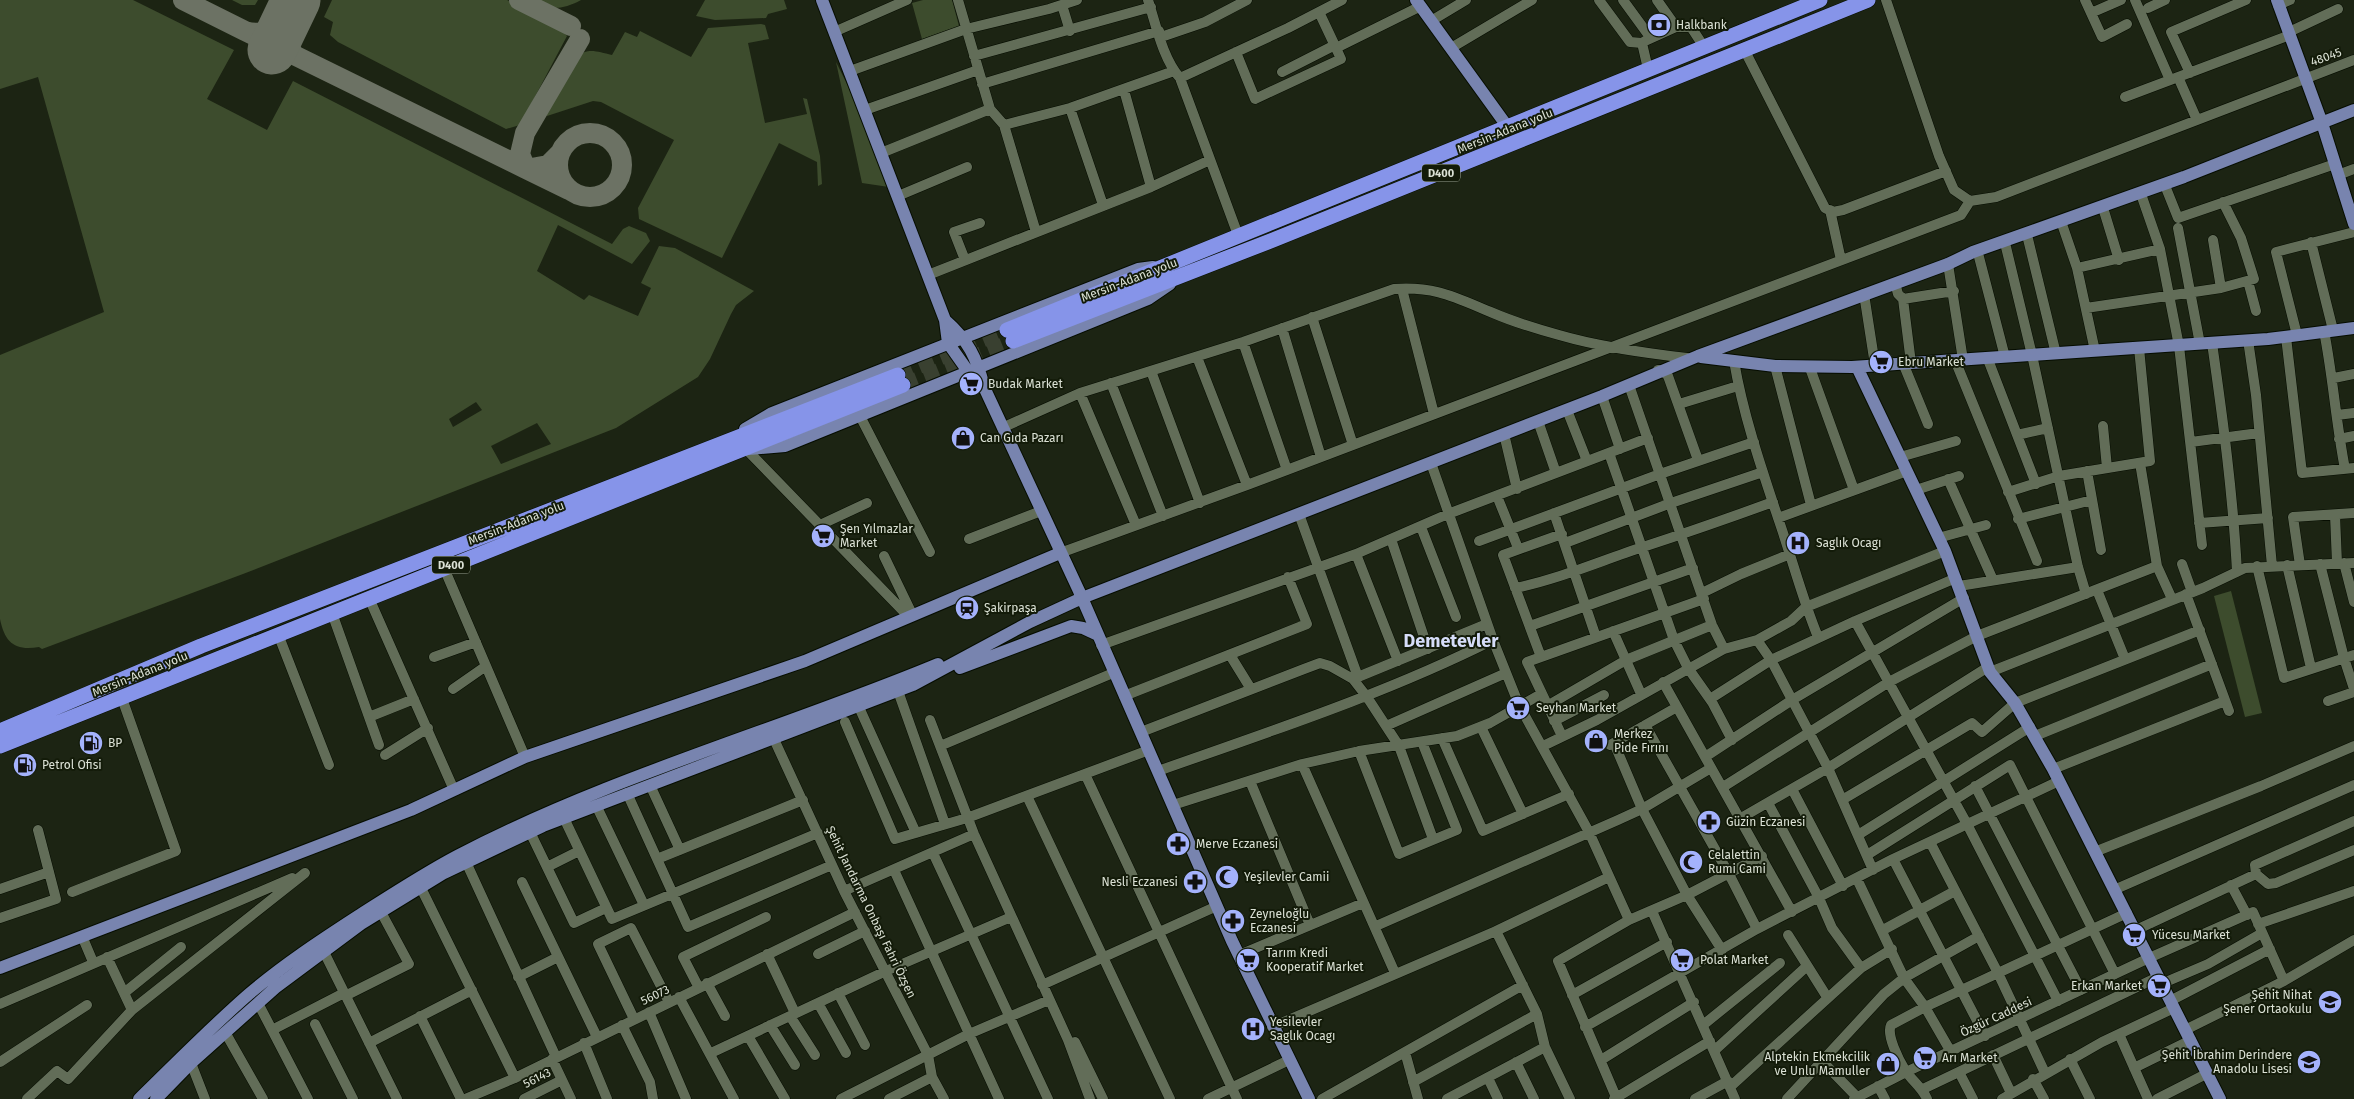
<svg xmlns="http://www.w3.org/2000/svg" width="2354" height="1099" font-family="'Fira Sans',sans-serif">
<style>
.green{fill:#3d4c2d;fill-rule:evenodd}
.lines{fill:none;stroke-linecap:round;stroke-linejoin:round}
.taxiway{stroke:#6c7264;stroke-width:20}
.runway{stroke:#6c7264;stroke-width:49}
.highway-tunnel{stroke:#394030;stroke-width:15;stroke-dasharray:15 8;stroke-linecap:butt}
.minor-casing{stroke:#060d01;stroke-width:11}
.major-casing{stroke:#060d01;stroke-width:14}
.highway-casing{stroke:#060d01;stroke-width:16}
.minor{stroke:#626d58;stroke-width:10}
.major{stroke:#7884af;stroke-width:12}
.highway{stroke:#8694e9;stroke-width:15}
.labels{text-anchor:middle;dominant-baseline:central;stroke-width:4;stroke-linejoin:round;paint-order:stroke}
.shield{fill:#131b09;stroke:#9fa698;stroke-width:1}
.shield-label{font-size:11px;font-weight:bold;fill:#dbe1d5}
.poi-label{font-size:12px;fill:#dbe1d5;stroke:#131b09;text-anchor:start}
.street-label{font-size:12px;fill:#dbe1d5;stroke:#131b09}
.district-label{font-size:18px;font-weight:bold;fill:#d6ddf9;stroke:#131b09}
</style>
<rect width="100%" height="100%" fill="#1c2413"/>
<path class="green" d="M0,0H133L234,50L207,99L267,130L293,81L612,244L623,229L629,226L646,233L650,241L632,264L558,225L537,271L584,300L589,295L638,316L651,288L641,283L659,246L675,248L754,291L736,305L731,314L710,359L698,377L616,428L243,574L42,649L39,647C15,651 5,643 0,619V355L104,312L38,77L0,89ZM476,402L482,410L453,427L449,419ZM537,423L551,444L501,464L491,446Z
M232,0H258L255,5H242Z
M332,0H507L560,28L567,36L520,125L506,129L338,42L330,35L333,22L324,17Z
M527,0H581C561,11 547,10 527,0Z
M705,0H784L787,9L768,14L766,18L715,20L696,16Z
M923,0H952L959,26L922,39L912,3Z
M761,24L765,25L769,39L748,43L765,123L807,114L803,98L807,99L820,156L822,184L818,186L817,162L779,143L722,258L639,219L638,208L674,140L601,102L593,101L547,116L546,112L576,57C589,47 597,52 612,55L625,32L637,37L640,31L691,57L708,28Z
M836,62L857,104L889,187L862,183Z
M2231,591L2262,713L2245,717L2214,596Z"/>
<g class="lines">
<path class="taxiway" d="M183,0L245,31
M519,0L571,26
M293,53L283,39L290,12C278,28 266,37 245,31L526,169
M558 165a32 32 0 1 1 64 0a32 32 0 1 1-64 0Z
M560,153L548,165L526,169L569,190
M526,169L520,154L525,133L580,39"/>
<path class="runway" d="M272,50L296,0"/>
<path class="highway-tunnel" d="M898,375L1007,330
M903,385L1013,341"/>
<g class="minor-casing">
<path id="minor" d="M958,0L990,109L1004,125L1036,232
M1148,0C1156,25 1163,59 1180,78L1238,235
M1599,0L1630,42L1642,43L1648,69
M1623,0L1650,37
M1657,0L1676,27H1691L1704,47
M1886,0L1939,156L1954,190L1970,201L1996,197L2354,60
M2085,0L2102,37L2127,24
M2135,0L2170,80
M1062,5L1070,31
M2278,5L2290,0
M2148,8L2165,0
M1319,12L1336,48L1421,6
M2091,13L2121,0
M1431,21L1466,0
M834,32L907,0
M2289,32L2338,9
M1161,37L1205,22L1247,0
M1645,41L1676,27
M1451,48L1532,0
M1745,51L1825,208L1833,212L1843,210L1946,171
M1236,52L1255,99L1341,59L1336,48
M974,56L1151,7
M850,71L966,29L1049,9L1077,0
M1282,72L1335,45
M2190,73L2171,32L2246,0
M2178,77L2197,120
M1180,78L1288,28L1342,0
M982,84L1159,31
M1124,90L1151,187
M2125,97L2290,35
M1070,108L1103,205
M865,110L978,70
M1004,125L1070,108L1174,71
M881,153L990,109
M2338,175L2354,169
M2166,188L2178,218L2335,164
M898,196L967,167
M2142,197L2160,249L2179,346L2202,545
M1830,210L1841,260
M2104,211L2119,260
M2063,227L2077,268L2095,351
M2178,228L2200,344
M2028,239L2056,354
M2213,240L2221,288
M2311,242L2333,330
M2006,247L2032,355L2078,567L2086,594
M1979,257L2005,357
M965,260L954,232L980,223
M1948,264L1963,360
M2077,268L2160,249
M928,275L1151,187L1210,160
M2248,281L2256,311
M1895,283L1898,294L1903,299L1911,363
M1402,289L1434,414
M1864,294L1875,365
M1903,299L1954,291
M2086,308L2221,288L2254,279L2241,238L2223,202
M1312,317L1353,445
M1282,328L1321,457
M2324,331C2333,377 2336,423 2345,469
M2297,335L2276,252L2354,232
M2286,337L2302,473L2354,468
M2248,340L2256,395L2272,566
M1243,342L1287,470
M2212,343C2223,420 2233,495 2237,572
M1197,357L1247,485
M1987,357L2036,484
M1955,360L2037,561
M1734,361C1743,414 1761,467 1778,518C1792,558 1802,598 1818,637
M1903,363L1928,424
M1775,366L1811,505
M1810,368L1854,490
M1658,370L1663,371L1668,376L1698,460
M1151,371L1200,503
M2334,378L2354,374
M1111,383L1163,516
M1629,385L1712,625L1724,649
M1080,393L1136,525
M1602,396L1620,449
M1679,404L1738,386
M1567,410L1587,461
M2337,415L2354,413
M860,416L930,552
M1538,421L1556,473
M2103,426L2107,468
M1004,427L1080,393L1243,342L1394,289C1436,286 1456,298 1493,313C1514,322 1537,329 1559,335C1600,347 1645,353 1687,358
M1504,434L1517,489
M2017,435L2048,428
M2339,439L2354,436
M2191,442L2259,433
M746,449L908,616
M1609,453L1674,640L1688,668L1712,702L1732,740
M1900,457L1956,441
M1431,463L1493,640L1519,705L1589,832L1629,920
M2140,463L2157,566L2172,599
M2087,471L2101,550
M1948,479L1993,580
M1916,490L1959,476
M2008,492L2059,476L2150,461L2139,348
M1497,496L1518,548
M1554,513L1596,637
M1299,514L1358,677
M2335,515L2337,563
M1778,518L1907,471
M2018,519L2092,500
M2199,523L2268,518
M820,525L867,503
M1421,527L1456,617
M1938,538L1986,525
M969,539L1041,511
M1391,539L1428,649
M1479,541L1660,474L1754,442
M1565,543L1671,503L1763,472
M1060,553L1247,485L1961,215L1970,201
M1356,554L1398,661
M884,556L912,614
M2344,563L2354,602
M2182,564L2192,592
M2320,564L2344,658L2354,689
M2287,565L2311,668
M2300,565L2293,517L2354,513
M2257,566L2284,678L2354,655
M444,568L525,757
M1959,586L2078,567
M1515,588C1559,579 1600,561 1643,547C1686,533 1729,518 1773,502
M2097,590L2125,659
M1702,593L1741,574L1790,554
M2186,594L2229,711
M369,598L454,790
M332,613L379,745
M1855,621L1967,824L2058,1001
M1530,626L1693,568
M1613,631L1641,694
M278,634L329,765
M1757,640L1771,660L1828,768L1873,870
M1101,645L1356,554L1448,514L1648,438
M1230,655L1251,689
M434,657L476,642
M1541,657L1503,555L1562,534
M1990,672L2203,588L2245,568L2354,563
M1353,679L1487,624
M1663,682L1792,912
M453,689L486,666
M898,691L945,824
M1124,696L1307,624L1288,577
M1710,699L1771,660L1855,621L1956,578
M2328,701L2354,692
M858,705L916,833
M1547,706L1626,660L1712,625
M369,717L414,699
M930,720L974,834L1068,1040L1090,1099
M1554,721L1604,695
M845,722L895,839L967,818L1149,750
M1645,725L1729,874L1757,929
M1386,726L1506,673
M1481,727L1523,814
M1141,732L1304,669L1320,663L1330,666L1353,679L1367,697L1399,746L1433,839
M1562,736L1527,662L1704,599
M2035,736L2212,664
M773,737L844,891L928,1055L932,1077L944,1099
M1442,738L1483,831L1569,794
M1614,743L1642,809L1687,895L1722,950
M1610,745L1677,707
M940,746L1113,673
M1543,746L1597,720L1724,649L1757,640L1791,621L1806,607L1945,551
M1359,751L1399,854L1457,830L1422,742
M385,755L428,728
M1705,757L1792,700L1964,598
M1302,764L1395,973
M2053,769L2225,701
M1158,771C1271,731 1385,694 1493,640
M1085,774L1237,1099
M1250,781L1310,925
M650,785L680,850
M1975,786L2081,990
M1723,787L1889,682L1977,636L2157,566
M1792,789L1843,886
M627,793L688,927L832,865
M1027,796L1170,1099
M1842,800L1972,723L1982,732L2015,703L2200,630
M1768,803L1819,898L1832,928L1861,968
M596,805L644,905
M1173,805L1302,764L1359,751L1457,736L1490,723L1541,694
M564,818L612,919L818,833
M1741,818L1828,768L1988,667
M530,832L574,923L606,908
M1858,835L2030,727
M1930,842L1998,973L2045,1073
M2097,851L2261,786L2354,746
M933,853L1048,1099
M1867,855L2010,765L2115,974
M657,859L803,800
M1893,859L1985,1036
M466,862L556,1057
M547,867L579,851
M894,870L999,1099
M2256,874L2255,865L2354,821
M1857,879L1904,978L1925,1007L1951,1052
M522,882L597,1037
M2231,885L2247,915
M421,888L515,1078
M0,889L49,872
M2116,889L2354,785
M844,891L974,834
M72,892L176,851L124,704
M1652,911L1735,1099
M0,918L56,899L38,830
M2258,924L2354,891
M1376,926L1618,820L1642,809L1711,768
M1883,930L1955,891
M2136,930L2256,874L2268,884L2276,883L2354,850
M1496,931L1537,1014L1545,1047L1570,1099
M1788,935L1827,997
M82,936L93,962
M324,952L397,1099
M767,954L795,1013
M818,954L865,931
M1239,955L1363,903
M107,957L132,1010
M518,977L558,957
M707,983L725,1016
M2161,984L2208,964L2262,933
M1042,985L1217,906
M699,988L683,957L766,917
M124,993L181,947
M838,993L865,1045
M1572,995L1667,942
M345,996L409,964L381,912
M679,997L734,1099
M2170,1001L2270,949
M258,1003L308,1099
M818,1003L846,1053
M0,1004L292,878
M649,1012L686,1099
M420,1016L461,1099
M790,1016L815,1055
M634,1019L598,944L631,928L669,1002
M315,1024L353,1099
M622,1025L650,1082L653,1099
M770,1025L795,1065
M1703,1025L1780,963
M1272,1027L1496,931L1609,877
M1585,1027L1757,929L1893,859L2059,781
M272,1030L344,993
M2185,1030L2284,981L2354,940
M225,1032L263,1099
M2119,1034L2148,1099
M748,1036L785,1099
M1075,1042L1103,1099
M369,1043L472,990
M584,1043L607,1099
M1715,1050L1807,966
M1405,1052L1418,1099
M711,1053L886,971L1011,917
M1993,1055L2011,1093
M552,1059L571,1099
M2070,1059L2090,1099
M1601,1060L1694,1002
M0,1062L87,1005
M1516,1062L1534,1099
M1823,1062L1856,1096
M191,1063L205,1099
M2134,1068L2191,1040
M1959,1072L1973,1099
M1488,1078L1498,1099
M2033,1079L2044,1099
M1413,1082L1537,1014
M1878,1086L1885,1099
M1730,1087L1861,968L1892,949
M1923,1089L2158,977
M1616,1097L1558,961L1629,920L1687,895L1762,856
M27,1099L57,1071L68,1079L132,1010L305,873
M465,1099L515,1078L855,912
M524,1099L562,1080
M841,1099L969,1034L1049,1000
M889,1099L932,1077
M1208,1099L1289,1060
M1322,1099L1523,985
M1447,1099L1545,1047
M1614,1099L1710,1041
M1695,1099L1728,1081
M1787,1099L1884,994L1904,978L1979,936
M1854,1099L1906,1072L2149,958L2253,912L2284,981
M1927,1099C1922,1087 1912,1081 1905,1070C1899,1060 1886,1035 1891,1025L1925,1007L2127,913
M2002,1099L2102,1042L2174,1008
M2157,1099L2208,1073"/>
</g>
<g class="major-casing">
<path id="major" d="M822,0L945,320L948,343L972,377
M1416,0L1507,126
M2277,0L2322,123L2354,224
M945,320C968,340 977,358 984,387L1079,591L1232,941L1309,1099
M1701,357L1775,366L1852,367L2268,339L2354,328
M1857,367L1945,551L1990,672L2015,703L2053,769L2220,1099
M745,429L772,413L1138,269L1153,267
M749,449L785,446L1148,299L1170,284
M960,668L1071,626L1083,628L1098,635
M0,968L411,810L525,757L805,661L1060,553
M139,1099C175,1064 211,1027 249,994C283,965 321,940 358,916C391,895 423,874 457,856C610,776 779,730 938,664
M156,1099L191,1063L275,988L361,924L444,873L543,826L913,685L1030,622L1082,598L1602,396L1698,356L1948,264L1973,252L2184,177L2354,110"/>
</g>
<g class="highway-casing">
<path id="highway" d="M1007,330L1820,0
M1013,341L1273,240L1868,0
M0,731L201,646L898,375
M0,746L903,385"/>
</g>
<use href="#minor" class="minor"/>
<use href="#major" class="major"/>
<use href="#highway" class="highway"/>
</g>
<defs>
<g id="bank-disc" transform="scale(1.25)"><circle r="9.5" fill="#a4b2fc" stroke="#131b09"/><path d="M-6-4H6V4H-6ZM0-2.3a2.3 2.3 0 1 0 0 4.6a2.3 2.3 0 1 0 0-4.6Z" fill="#111"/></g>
<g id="supermarket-disc" transform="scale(1.25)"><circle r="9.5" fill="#a4b2fc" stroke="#131b09"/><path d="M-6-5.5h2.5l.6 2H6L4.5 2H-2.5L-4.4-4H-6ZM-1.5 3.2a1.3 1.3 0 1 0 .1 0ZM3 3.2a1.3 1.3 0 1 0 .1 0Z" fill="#111"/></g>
<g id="shop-disc" transform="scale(1.25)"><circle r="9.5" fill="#a4b2fc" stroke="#131b09"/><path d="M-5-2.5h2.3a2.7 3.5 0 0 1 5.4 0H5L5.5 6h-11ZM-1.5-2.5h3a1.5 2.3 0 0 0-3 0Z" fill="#111"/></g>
<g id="hospital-disc" transform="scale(1.25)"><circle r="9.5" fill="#a4b2fc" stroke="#131b09"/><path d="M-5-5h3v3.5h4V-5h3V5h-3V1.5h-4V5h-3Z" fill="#111"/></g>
<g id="station-disc" transform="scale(1.25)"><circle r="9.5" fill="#a4b2fc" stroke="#131b09"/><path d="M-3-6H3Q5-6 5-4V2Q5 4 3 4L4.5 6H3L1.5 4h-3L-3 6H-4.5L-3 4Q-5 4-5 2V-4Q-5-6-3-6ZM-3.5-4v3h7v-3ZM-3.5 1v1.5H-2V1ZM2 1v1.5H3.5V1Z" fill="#111"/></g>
<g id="fuel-disc" transform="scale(1.25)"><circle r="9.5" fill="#a4b2fc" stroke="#131b09"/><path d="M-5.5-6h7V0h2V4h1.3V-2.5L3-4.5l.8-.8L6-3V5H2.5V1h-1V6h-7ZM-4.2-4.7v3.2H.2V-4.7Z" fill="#111"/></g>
<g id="pharmacy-disc" transform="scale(1.25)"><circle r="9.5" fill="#a4b2fc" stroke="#131b09"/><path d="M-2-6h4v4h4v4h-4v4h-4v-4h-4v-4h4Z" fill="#111"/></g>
<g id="mosque-disc" transform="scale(1.25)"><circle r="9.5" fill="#a4b2fc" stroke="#131b09"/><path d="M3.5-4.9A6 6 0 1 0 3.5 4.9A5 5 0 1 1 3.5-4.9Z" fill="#111"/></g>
<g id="school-disc" transform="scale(1.25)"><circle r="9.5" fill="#a4b2fc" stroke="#131b09"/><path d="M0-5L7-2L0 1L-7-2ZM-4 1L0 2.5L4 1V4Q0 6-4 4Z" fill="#111"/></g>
</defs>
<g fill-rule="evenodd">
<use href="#bank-disc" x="1659" y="25"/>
<use href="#supermarket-disc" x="1881" y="362"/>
<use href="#supermarket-disc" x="971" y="384"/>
<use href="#shop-disc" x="963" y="438"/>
<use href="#supermarket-disc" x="823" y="536"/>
<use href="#hospital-disc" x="1798" y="543"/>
<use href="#station-disc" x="967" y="608"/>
<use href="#supermarket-disc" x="1518" y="708"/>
<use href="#shop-disc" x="1596" y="741"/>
<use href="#fuel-disc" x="91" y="743"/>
<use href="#fuel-disc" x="25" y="765"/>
<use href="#pharmacy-disc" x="1709" y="822"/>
<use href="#pharmacy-disc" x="1178" y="844"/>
<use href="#mosque-disc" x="1691" y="862"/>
<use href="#mosque-disc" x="1227" y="877"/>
<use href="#pharmacy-disc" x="1195" y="882"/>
<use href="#pharmacy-disc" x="1233" y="921"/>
<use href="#supermarket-disc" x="2134" y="935"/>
<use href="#supermarket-disc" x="1248" y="960"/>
<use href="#supermarket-disc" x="1682" y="960"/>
<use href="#supermarket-disc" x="2159" y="986"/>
<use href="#school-disc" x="2330" y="1002"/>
<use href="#hospital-disc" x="1253" y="1029"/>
<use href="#supermarket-disc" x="1925" y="1058"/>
<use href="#school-disc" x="2309" y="1062"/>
<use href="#shop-disc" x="1888" y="1064"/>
</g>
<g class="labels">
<g class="shield">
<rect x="1422" y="164.5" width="38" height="17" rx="4"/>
<rect x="432" y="556.5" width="38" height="17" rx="4"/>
</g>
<g class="shield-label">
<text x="1441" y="173">D400</text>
<text x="451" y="565">D400</text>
</g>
<g class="poi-label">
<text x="1676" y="25">Halkbank</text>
<text x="1898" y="362">Ebru Market</text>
<text x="988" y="384">Budak Market</text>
<text x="980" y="438">Can Gıda Pazarı</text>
<text x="840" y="529">Şen Yılmazlar<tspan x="840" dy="14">Market</tspan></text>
<text x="1816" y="543">Saglık Ocagı</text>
<text x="984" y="608">Şakirpaşa</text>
<text x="1536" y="708">Seyhan Market</text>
<text x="1614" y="734">Merkez<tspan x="1614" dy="14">Pide Fırını</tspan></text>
<text x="108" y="743">BP</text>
<text x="42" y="765">Petrol Ofisi</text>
<text x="1726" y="822">Güzin Eczanesi</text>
<text x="1196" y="844">Merve Eczanesi</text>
<text x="1708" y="855">Celalettin<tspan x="1708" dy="14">Rumi Cami</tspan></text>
<text x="1244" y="877">Yeşilevler Camii</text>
<text x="1178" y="882" text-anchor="end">Nesli Eczanesi</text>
<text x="1250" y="914">Zeyneloğlu<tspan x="1250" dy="14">Eczanesi</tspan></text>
<text x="2152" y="935">Yücesu Market</text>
<text x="1266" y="953">Tarım Kredi<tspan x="1266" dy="14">Kooperatif Market</tspan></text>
<text x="1700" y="960">Polat Market</text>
<text x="2142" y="986" text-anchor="end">Erkan Market</text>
<text x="2312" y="995" text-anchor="end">Şehit Nihat<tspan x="2312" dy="14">Şener Ortaokulu</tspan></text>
<text x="1270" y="1022">Yesilevler<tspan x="1270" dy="14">Saglık Ocagı</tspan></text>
<text x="2292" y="1055" text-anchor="end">Şehit İbrahim Derindere<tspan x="2292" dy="14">Anadolu Lisesi</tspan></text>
<text x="1870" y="1057" text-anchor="end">Alptekin Ekmekcilik<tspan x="1870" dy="14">ve Unlu Mamuller</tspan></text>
<text x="1942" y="1058">Arı Market</text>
</g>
<g class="street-label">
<text transform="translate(2326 57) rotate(-20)">48045</text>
<text transform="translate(1505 131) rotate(-22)">Mersin-Adana yolu</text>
<text transform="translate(1129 280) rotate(-21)">Mersin-Adana yolu</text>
<text transform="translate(516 523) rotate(-21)">Mersin-Adana yolu</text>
<text transform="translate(140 674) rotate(-22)">Mersin-Adana yolu</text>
<text transform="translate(871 912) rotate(64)">Şehit Jandarma Onbaşı Fahri Özşen</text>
<text transform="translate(655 995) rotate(-26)">56073</text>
<text transform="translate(1996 1017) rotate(-25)">Özgür Caddesi</text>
<text transform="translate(537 1078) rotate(-27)">56143</text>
</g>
<g class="district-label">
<text x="1451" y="641">Demetevler</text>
</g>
</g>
</svg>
